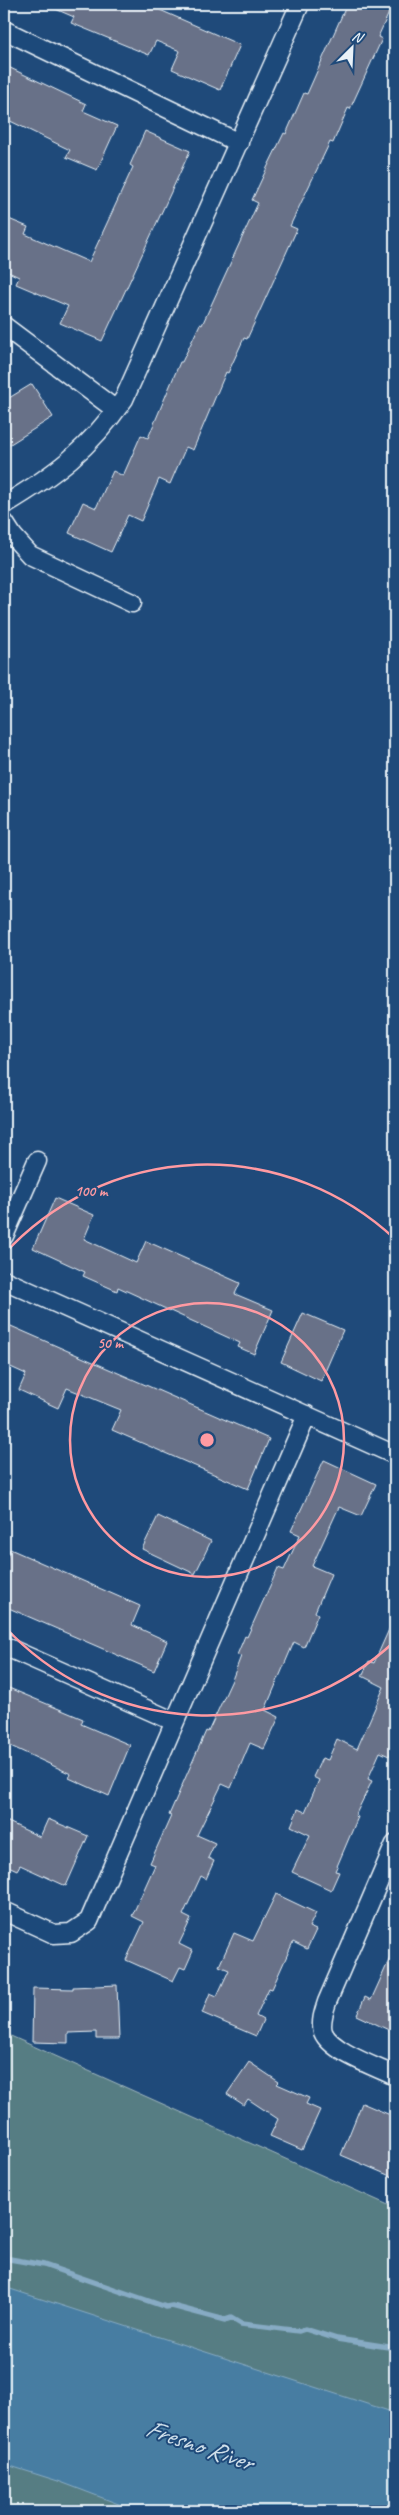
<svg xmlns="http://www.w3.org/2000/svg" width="399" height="2515" font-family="Caveat,sans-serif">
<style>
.green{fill:#577d83;stroke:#a0b7be}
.water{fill:#467da2;stroke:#87abc4}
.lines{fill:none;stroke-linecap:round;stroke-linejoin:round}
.stream{stroke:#87abc4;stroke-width:5.5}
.building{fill:#687188;stroke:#e8f1f8}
.street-casing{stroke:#e8f1f8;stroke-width:21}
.street{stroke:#1f4a7a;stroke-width:18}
.ring{fill:none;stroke:#ff9aa2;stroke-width:2.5}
.labels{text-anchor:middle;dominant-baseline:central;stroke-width:4;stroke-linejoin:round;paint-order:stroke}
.water-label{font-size:26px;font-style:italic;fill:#d0e0eb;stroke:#1f4a7a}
.centre{fill:#ff9aa2;stroke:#1f4a7a;stroke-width:2.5}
.ring-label{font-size:15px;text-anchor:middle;font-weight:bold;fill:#ff9aa2;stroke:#1f4a7a;stroke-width:4;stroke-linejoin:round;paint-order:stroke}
</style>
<rect width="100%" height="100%" fill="#1f4a7a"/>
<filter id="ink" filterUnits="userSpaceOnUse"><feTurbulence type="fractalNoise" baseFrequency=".02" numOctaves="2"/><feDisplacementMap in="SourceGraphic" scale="10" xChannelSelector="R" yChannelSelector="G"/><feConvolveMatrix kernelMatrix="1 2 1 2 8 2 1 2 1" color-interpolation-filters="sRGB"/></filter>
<g filter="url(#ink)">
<path class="green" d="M4,2033L395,2208V2511H4Z"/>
<path class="water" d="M4,2287L395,2413V2511H137L58,2481L4,2464Z"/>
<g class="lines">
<path class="stream" d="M4,2258L44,2265L166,2307L172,2306L225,2320L231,2318L241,2324L299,2331L305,2329L337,2339L395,2348"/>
</g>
<path class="building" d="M44,4H163L160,10L240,45L220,90L172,69L180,51L156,41L149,55L71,23L74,17Z
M347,4H393L378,37L382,39L350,109L348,108L333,143L330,142L290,226L297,229L283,260L247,339L244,338L228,373L226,372L193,450L186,447L170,484L159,479L141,521L128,515L111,552L69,533L83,502L96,508L113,471L123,476L141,435L148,438L180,362H182L200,324L202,325L258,203L252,200L266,170L284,133L286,134L304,93L307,94Z
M4,65L86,104L83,111L117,126L97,170L66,157L70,150L4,118Z
M145,131L190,151L102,341L60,323L68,306L16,284L19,277L4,270V217L28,227L25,234L89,262L133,167L130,165Z
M32,384L53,417L4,448V401Z
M55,1198L94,1215L84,1239L136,1263L146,1241L240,1283L235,1294L273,1310L254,1354L238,1347L240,1343L118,1287L117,1291L83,1276L85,1272L33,1248Z
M303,1313L343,1330L321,1381L281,1362Z
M4,1323L269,1439L248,1489L112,1430L121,1410L67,1388L58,1408L19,1390L26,1374L4,1364Z
M324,1460L376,1484L361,1516L339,1507L312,1566L331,1574L315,1612L318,1614L304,1647L294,1642L265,1710L279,1717L264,1749L250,1743L231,1788L222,1784L197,1835L215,1843L208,1858L214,1861L206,1879L201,1876L183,1915L191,1919L179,1944L193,1951L185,1969L180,1967L173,1981L126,1960L144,1922L132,1916L155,1865L150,1863L171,1816L169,1815L206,1731L208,1732L232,1680L241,1656L237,1655L245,1636L247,1637L278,1568L284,1570L300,1535L291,1531Z
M158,1516L211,1541L195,1574L142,1549Z
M10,1549L140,1606L132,1625L167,1641L154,1671L4,1606V1564Z
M395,1616V1741L389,1756L380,1752L368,1779L372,1781L355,1816L358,1817L335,1871L339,1872L331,1890L292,1872L310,1835L291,1826L298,1809L305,1812L319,1780L313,1777L322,1758L328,1760L337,1739L357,1749L384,1687L362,1676L369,1661L374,1663Z
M4,1686L83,1719L81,1724L130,1745L109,1796L69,1778L71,1774L4,1743Z
M48,1819L88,1836L66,1886L20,1865L17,1870L4,1864V1820L40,1837Z
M276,1894L316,1913L309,1927L316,1930L307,1949L293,1942L272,1989L269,1988L256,2016L263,2020L256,2036L202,2013L210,1993L217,1996L229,1970L219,1966L234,1933L253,1941Z
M395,1947V2033L357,2015L365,1997L371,2000Z
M117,1985L119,2039H96V2032L68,2033V2043L32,2042L33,1988L73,1989V1987Z
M249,2062L279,2082L277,2084L309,2098L306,2104L320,2110L302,2150L270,2136L278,2119L248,2099L244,2105L227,2094Z
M362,2103L395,2117V2178L341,2155Z"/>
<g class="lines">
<g class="street-casing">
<path id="street" d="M4,30L239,143
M4,326L116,410
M4,505C56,474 89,449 124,399L300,4
M4,522L13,536L30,555L132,603
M4,1236L37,1161
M4,1280L395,1455
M4,1646L173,1721
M395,1844L327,2002C324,2011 320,2022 323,2032C331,2052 377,2067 395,2076
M4,1911L54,1934L71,1933L89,1921L307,1415"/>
</g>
<use href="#street" class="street"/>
</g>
</g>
<g class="ring">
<circle cx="207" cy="1440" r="137"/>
<path d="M395 1641A275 275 0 0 1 4 1626M4 1254A275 275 0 0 1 395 1239"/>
</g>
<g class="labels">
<g class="water-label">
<text transform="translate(199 2445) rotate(19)">Fresno River</text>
</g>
</g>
<circle cx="207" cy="1440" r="8" class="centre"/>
<g class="ring-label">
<text x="91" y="1196">100 m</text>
<text x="110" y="1348">50 m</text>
</g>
<rect width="399" height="2515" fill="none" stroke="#1f4a7a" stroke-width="20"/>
<rect x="10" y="10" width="379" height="2495" fill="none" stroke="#e8f1f8" stroke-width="2" filter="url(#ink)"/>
<g transform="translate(352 48) rotate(24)" stroke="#1f4a7a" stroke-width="4" paint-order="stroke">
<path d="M0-4L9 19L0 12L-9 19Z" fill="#e8f1f8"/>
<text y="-8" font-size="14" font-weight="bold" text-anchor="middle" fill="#e8f1f8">N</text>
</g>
</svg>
